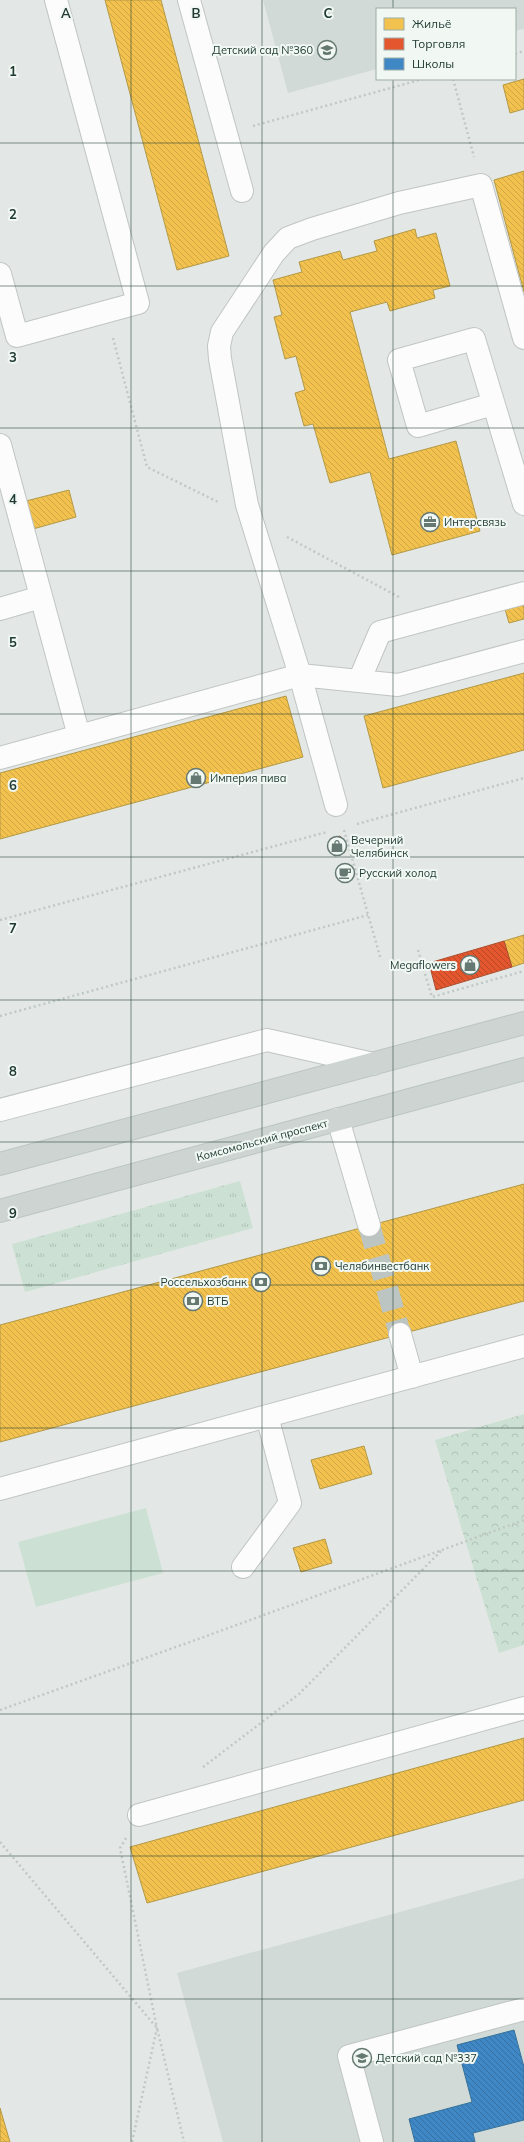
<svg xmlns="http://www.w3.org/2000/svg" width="524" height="2142" font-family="Mulish,sans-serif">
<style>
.built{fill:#d1dad6}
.grass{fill:url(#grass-tufts)}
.park{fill:url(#park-crowns)}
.garden{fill:#cce1d3}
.homes{fill:url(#homes-back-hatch);stroke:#b39946}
.shops{fill:url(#shops-back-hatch);stroke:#aa4f30}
.schools{fill:url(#schools-back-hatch);stroke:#36719a}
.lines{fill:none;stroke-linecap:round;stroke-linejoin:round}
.minor-tunnel{stroke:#bcc5c2;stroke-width:22;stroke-dasharray:22 11;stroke-linecap:butt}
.minor-casing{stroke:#c0c5c3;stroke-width:24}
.major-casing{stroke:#bcc5c2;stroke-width:24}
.path{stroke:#c0c8c6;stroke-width:2.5;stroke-dasharray:2 3;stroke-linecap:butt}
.minor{stroke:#fbfcfb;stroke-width:22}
.major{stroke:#cdd4d2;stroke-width:22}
.grid{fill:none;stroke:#213b34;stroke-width:1;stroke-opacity:0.55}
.labels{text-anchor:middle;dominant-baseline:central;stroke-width:4;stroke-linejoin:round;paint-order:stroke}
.poi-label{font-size:11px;fill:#213b34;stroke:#f1f8f4;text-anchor:start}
.street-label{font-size:11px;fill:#213b34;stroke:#f1f8f4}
.grid-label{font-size:13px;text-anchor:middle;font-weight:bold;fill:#213b34;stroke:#f1f8f4;stroke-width:4;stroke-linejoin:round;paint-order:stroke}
</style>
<defs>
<pattern id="grass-tufts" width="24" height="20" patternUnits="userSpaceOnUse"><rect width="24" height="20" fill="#cce1d3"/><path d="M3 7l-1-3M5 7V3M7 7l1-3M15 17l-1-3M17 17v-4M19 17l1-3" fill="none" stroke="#afc2b6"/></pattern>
<pattern id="park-crowns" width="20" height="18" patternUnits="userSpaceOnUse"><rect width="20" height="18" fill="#cce1d3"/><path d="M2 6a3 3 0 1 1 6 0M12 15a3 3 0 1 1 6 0" fill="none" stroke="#afc2b6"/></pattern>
<pattern id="homes-back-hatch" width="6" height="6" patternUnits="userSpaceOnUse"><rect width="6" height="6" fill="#f2c14e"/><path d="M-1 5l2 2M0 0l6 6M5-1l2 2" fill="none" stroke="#cfa745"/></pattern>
<pattern id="shops-back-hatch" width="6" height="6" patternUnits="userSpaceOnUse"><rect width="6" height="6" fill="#e4572e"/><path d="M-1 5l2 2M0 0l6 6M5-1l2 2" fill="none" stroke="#b84928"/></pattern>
<pattern id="schools-back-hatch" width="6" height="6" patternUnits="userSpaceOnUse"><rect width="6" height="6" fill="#3f88c5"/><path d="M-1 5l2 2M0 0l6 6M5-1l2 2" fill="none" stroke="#3470a1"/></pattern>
</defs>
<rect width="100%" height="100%" fill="#e3e8e6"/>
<path class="built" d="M263,0H524V29L515,31V9H377V69L288,93Z
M524,1878V2142H223L177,1973Z"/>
<path class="grass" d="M240,1181L253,1228L25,1292L12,1244Z"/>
<path class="park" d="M524,1414V1645L499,1653L435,1440Z"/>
<path class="garden" d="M146,1508L163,1573L36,1607L18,1542Z"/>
<path class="homes" d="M105,0H161L229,256L177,270Z
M524,79V109L510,113L503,85Z
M524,171V292L494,180Z
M415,229L417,238L436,233L450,286L433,290L435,298L390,311L387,302L350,312L389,459L456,441L480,531L392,555L370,472L330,483L313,424L304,426L295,393L305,390L296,356L285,359L274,317L282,315L273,280L302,272L299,262L340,251L343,260L377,251L374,241Z
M69,490L76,517L33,529L26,501Z
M524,596V619L509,623L503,602Z
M524,673V750L383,788L364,716Z
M286,696L303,757L0,839V773Z
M524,935V963L512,967L504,941Z
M524,1184V1301L0,1442V1325Z
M364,1446L372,1474L320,1489L311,1460Z
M325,1539L332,1563L301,1572L293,1548Z
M524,1738V1800L147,1903L130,1847Z
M0,2108L10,2142H0Z"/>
<path class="shops" d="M340,836L345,852L335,856L330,839Z
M348,866L351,877L341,879L338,869Z
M504,941L512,967L436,990L429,963Z"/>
<path class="schools" d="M514,2030L524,2067V2120L473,2133L475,2142H415L409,2119L472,2102L457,2045Z"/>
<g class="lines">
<path class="minor-tunnel" d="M369,1225L400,1334"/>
<g class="minor-casing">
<path id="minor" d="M189,0L242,191
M0,274L17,336L138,303L56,0
M493,404L418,426L399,360L474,339L524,504
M0,445L79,736
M0,609L41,597
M359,681L380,632L524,593
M0,758L300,675L398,685L524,651
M336,805L300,675L247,505L220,359L219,346L222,332L274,253L288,238L312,229L399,203L481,185L524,338
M0,1110L267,1040L373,1064
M338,1119L369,1225
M400,1334L412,1377
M0,1489L524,1346
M243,1567L290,1503L267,1416
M139,1815L524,1708
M372,2142L349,2056L524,2009"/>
</g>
<g class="major-casing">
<path id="major" d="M0,1164L524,1023
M0,1211L524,1069"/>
</g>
<path class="path" d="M515,54L524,51
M453,79L474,157
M253,126L423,79
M113,338L147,467L218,502
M287,537L399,597
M357,824L524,778
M344,830L381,960
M0,920L327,832
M418,950L432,997L524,971
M0,1016L368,915
M0,1710L201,1638L524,1520
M203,1767L299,1694L443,1549
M126,1838L120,1848L157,2028L132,2142
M0,1842L157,2028L184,2142"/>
<use href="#minor" class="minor"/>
<use href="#major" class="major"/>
</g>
<path class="grid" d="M131,0V2142M262,0V2142M393,0V9M393,79V2142M0,143H524M0,286H524M0,428H524M0,571H524M0,714H524M0,857H524M0,1000H524M0,1142H524M0,1285H524M0,1428H524M0,1571H524M0,1714H524M0,1856H524M0,1999H524"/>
<defs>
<g id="school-ring" transform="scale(1)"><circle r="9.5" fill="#f1f8f4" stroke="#657872" stroke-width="1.5"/><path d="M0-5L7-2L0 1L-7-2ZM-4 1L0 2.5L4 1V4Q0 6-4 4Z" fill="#657872"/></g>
<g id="office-ring" transform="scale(1)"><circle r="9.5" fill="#f1f8f4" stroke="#657872" stroke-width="1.5"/><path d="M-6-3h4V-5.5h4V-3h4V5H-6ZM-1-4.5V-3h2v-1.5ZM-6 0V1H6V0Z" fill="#657872"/></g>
<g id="shop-ring" transform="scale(1)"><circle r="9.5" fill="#f1f8f4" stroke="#657872" stroke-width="1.5"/><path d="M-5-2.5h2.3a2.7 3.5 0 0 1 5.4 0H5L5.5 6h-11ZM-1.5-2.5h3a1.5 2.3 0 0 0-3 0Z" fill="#657872"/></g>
<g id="cafe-ring" transform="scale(1)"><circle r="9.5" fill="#f1f8f4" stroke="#657872" stroke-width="1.5"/><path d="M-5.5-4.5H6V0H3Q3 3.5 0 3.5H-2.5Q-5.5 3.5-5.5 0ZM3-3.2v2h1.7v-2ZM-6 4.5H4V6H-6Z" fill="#657872"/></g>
<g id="bank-ring" transform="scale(1)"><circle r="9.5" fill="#f1f8f4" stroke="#657872" stroke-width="1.5"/><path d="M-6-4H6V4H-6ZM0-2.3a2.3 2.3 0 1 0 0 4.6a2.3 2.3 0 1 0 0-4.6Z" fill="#657872"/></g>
</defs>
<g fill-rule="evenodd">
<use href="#school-ring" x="327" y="50"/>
<use href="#office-ring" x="430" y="522"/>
<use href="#shop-ring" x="196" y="778"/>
<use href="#shop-ring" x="337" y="846"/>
<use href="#cafe-ring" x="345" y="873"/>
<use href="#shop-ring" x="470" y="965"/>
<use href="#bank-ring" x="321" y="1266"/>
<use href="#bank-ring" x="261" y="1282"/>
<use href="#bank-ring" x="193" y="1301"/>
<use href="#school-ring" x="362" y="2058"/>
</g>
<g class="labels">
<g class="poi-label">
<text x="313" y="50" text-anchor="end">Детский сад №360</text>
<text x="444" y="522">Интерсвязь</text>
<text x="210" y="778">Империя пива</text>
<text x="351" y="840">Вечерний<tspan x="351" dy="13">Челябинск</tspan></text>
<text x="359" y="873">Русский холод</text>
<text x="456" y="965" text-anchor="end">Megaflowers</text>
<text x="335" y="1266">Челябинвестбанк</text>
<text x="247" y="1282" text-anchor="end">Россельхозбанк</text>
<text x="207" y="1301">ВТБ</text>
<text x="376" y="2058">Детский сад №337</text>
</g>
<g class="street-label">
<text transform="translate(262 1140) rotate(-15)">Комсомольский проспект</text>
</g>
</g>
<g class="grid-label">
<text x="66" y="18">A</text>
<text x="196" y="18">B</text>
<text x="328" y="18">C</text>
<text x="13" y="76">1</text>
<text x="13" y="219">2</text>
<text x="13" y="362">3</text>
<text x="13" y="504">4</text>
<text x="13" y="647">5</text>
<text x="13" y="790">6</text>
<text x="13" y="933">7</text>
<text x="13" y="1076">8</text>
<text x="13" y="1218">9</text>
</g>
<rect x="376" y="8" width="140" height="72" fill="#f1f8f4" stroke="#9eaca7"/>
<rect x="384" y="18" width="20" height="12" fill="#f2c14e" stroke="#9eaca7"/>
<text x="412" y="28" font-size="12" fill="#213b34">Жильё</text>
<rect x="384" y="38" width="20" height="12" fill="#e4572e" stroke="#9eaca7"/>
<text x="412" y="48" font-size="12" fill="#213b34">Торговля</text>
<rect x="384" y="58" width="20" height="12" fill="#3f88c5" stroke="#9eaca7"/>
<text x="412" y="68" font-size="12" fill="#213b34">Школы</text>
</svg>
